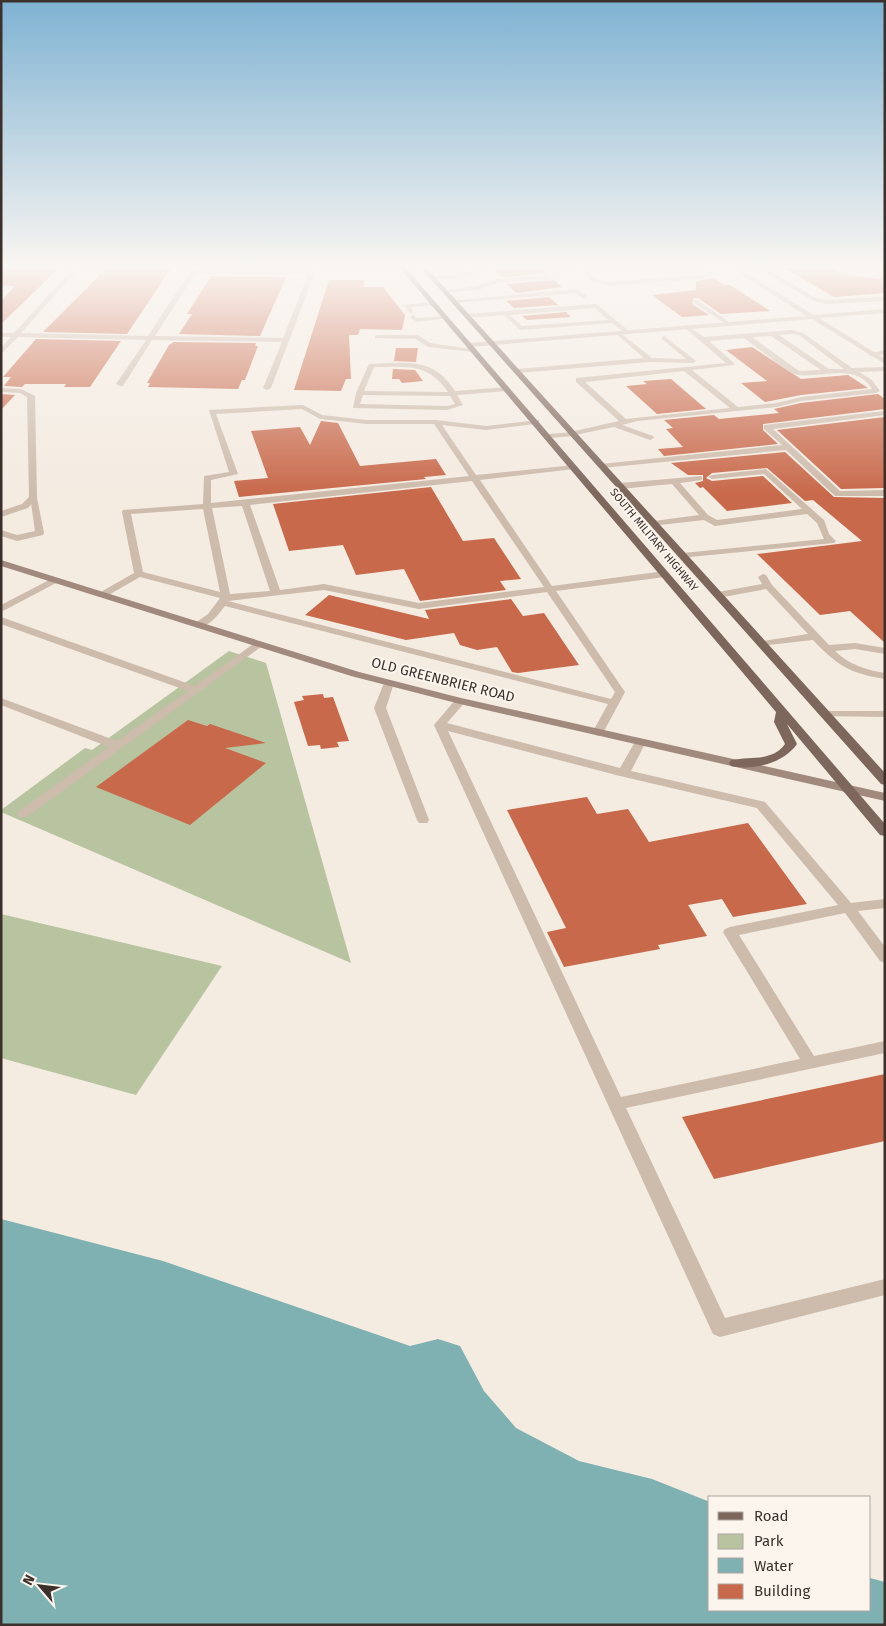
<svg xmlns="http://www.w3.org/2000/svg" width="886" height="1626" font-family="'Fira Sans',sans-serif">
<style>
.green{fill:#b8c4a0}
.water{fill:#7fb0b2}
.building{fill:#c8694b}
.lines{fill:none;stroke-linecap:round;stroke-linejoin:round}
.lane{fill:#cdbbac;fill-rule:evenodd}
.street{fill:#cdbbac;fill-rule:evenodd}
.secondary{fill:#a18a7d;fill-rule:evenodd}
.primary{fill:#7d675c;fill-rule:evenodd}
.labels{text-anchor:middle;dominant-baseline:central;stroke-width:4;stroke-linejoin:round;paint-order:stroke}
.far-street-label{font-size:11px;fill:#3b302b;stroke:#fbf5ee}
.street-label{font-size:14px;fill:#3b302b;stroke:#fbf5ee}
</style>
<rect width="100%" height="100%" fill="#f4ebe1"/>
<path class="green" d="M229,651L266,663L351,963L1,812V810L85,748L92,750Z
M1,914L222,966L136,1095L1,1058Z"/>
<path class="water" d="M1,1219L163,1261L410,1346L438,1339L460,1346L484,1391L516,1428L579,1461L652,1479L710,1502V1610H870V1578L885,1582V1625H1Z"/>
<path class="building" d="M9,267H53L50,269H58L1,324V301L15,286H1V269Z
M108,267H172L127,334L43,332Z
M217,267H290L289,269L216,268Z
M491,267H539L547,273L502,277Z
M783,267H829L843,274L885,280V293L834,297Z
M211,276L286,277L260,336L179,334L192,314H187Z
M713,278L725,285H730L770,311L721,314L698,298H693L692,304L709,315L682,317L652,295L696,290V281Z
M329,280H365L363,287H383L405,315L402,330L360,329L358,335H349L351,379H346L341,391L294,390Z
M554,280L562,287L516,293L507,284Z
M549,297L558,305L514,308L506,301Z
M566,312L571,317L527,320L522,316Z
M36,339L121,341L90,387H64L66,384H25L22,387L4,386L11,377H3Z
M174,342L256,343L255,346H258L245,380H242L238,389L148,387L150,383H147L169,345Z
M752,347L801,379L848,375L868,388L801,395L765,402L741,383L767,381L726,350Z
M396,348H418L416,362L394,361Z
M393,369L415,370L423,381L402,383L399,379H392Z
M671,379L706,409L657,414L626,386L647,384L643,381Z
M1,394L15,395L1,410Z
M878,394L885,399V409L763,424V430L778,444L664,456L658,449L683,447L666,429L673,428L664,420L714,415L719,419L779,413L774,409L801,403Z
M885,417V488L841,489L777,430Z
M321,421L338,423L360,466L436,459L446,475L424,477L426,479L239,497L234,481L268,478L251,431L300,427L310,445Z
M785,452L834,497L885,498V643L850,611L820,615L757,554L862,541L813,500L805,501L767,468L712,473L706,478L712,481L763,476L792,503L727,511L703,487L700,488L695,483L703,481V475H688L671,463Z
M431,487L463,541L494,538L521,579L500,581L506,590L420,601L404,569L356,575L343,545L289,551L273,504Z
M329,595L429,619L425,610L511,599L523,616L544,613L579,665L518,673L512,672L497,647L477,650L460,645L454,633L406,640L305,615Z
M323,694L324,698L333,697L349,741L337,742L339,747L321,749L320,745L308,746L294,702L304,700L302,696Z
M188,720L207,726L210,724L266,743L225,748L266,763L190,825L96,787Z
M587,797L597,814L628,809L649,842L748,823L807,904L733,917L722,899L688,905L707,936L658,945L660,949L564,967L547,932L566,928L507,810Z
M885,1074V1141L714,1179L682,1117Z"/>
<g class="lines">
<path class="lane" d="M463,267H469L475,273L470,277L432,279L429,277L468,273Z
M577,267H583L596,279L612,282L707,274L710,273L703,267H737L714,270L716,273L709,278L612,286L592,281Z
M756,267H763L816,298L826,300L885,297V301L826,304L812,300Z
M560,274L562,277L499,283L478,290L445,293L442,291L477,286L498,279Z
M577,289L587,296V298H583L576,293L453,303L450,301Z
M693,300H697L732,324L727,325L693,302Z
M433,302L435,305L410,307L414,312L411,314L403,305Z
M596,304L629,331V333H625L612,323L520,330L504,315L467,318L464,316L467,314ZM595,308L608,320L522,326L510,315Z
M413,315L417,318L446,316L449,318L415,322L410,317Z
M687,325L704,337L792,330L803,333L852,368L885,367V371L859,372L872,380L880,391L876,393L801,401L777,407L637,421L622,425L653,436L654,438L650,440L614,427L570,436V432L619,421L576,382V378L726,363L685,328ZM792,334L799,335L844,369H829L779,335ZM771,336L821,370L799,371L752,337ZM744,338C753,344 789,374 798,375C822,378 856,362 872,389L801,397L777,403L738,407L692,370L734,365V363L709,341ZM684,371L730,408L626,419L585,382Z
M618,331L652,358L686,359L662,339V337L664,336L696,361L693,363L650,362L517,373L514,371L517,369L644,358L616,334L615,333Z
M377,335H418L430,343L477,350L474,352L428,347L416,339L375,338V336Z
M885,350V354L871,356L868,354Z
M387,363C418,362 437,363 455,391L507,387L511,389L507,391L457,395L463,405L447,410L353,408L356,393L369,364ZM374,367C405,367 428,362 448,392L364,391ZM363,395L450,396L455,404L447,406L360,404Z
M303,405L322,415L367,420H436L486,426L539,420V424H536L486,430L442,425L476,475L574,465L578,467L574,469L480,480L552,586L665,571L670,574L665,577L556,591L625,692L602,735L598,736L592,733L608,704L225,606C218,615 208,629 195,627V623L208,614L220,598L140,577L105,597H99V593L134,573L122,512L123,510L203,504L204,476L229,472L209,410ZM302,409L320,419L367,424H434L469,476L211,503V480L238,474L216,414ZM472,481L544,587L419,603L324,584L280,590L250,505ZM242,506L270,591L230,594L212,508ZM203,509L220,592L143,572L131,514ZM324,590L419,609L547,592L615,692L611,699L228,601Z
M885,411V415L773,429L840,491L885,490V496H835L786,450L601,468L597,466L601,464L782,445L764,429V425Z
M766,469L824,520L829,534L836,541L834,543L680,558V554L683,553L824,539L817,523L807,514L715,526L704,520L651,526V522L654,521L699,515L672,484L620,489L616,486L620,483L702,476V480L680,483L708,515L717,520L802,509L764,474L712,479L708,477L712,475Z
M30,496L37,498L44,533L43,535L17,541L1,536V530L17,535L35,531Z
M763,574L766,575L772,585L829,645L855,643L885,648V654L855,649L835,651C848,664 866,670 885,673V679C849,673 838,666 813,640L759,646V642L763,641L808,634L766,589L718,598L713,595L718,592L762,584L758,577Z
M55,577L60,580L58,582L1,612V605Z
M1,617L195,686L256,642H264L265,644L27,817H19L17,814L19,811L109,747L1,705V698L117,741L188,691L1,624Z
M389,680L394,683L386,708L429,820L427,823H419L417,820L374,708L384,683Z
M460,698L466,701L447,723L620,768L636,740H644L646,742L631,771L765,802L851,903L885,899V908L858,911L885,947V963L880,961L845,913L739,935L814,1056L885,1041V1053L626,1108L725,1318L885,1279V1295L720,1337L713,1334L434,725L456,699ZM448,731L620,776L757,808L838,905L730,927L725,929L723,932L800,1059L621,1097Z
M827,711H885V717L823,716L821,714L823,712Z"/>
<path class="street" d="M74,267H80L21,333L148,336L193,267H199L197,270L309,271L311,267H317L271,388L267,390L263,388L282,342L152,340L123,386H120L116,384L146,340L18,337L1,354V348L11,337H1V333H14ZM195,274L308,275L283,338L155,336Z
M730,267H736L814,315L885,309V313L819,318L885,359V364L812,319L469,347L466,345L469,343L806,316Z
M1,388L21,389L35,396L37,498L28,508L1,517V511L22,504L29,497L27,397L20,393L1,392Z
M573,432H576V436L548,438L544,436L548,434Z"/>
<path class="secondary" d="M1,560L359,672L461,698L885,793V801L460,704L351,676L1,566Z"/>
<path class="primary" d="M399,267H405L885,824V836L880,835L787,724L797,744C784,763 753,771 731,766L729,763L731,760C750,756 772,762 785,744L774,722L776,712Z
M420,267H426L885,773V785L881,784Z"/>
</g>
<linearGradient id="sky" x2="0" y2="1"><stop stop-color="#7eb2d2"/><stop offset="0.54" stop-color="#faf6f2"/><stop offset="1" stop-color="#faf6f2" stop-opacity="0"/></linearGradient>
<rect width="886" height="494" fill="url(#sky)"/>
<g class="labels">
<g class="far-street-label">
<text transform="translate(654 540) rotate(50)">SOUTH MILITARY HIGHWAY</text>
</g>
<g class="street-label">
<text transform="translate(443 680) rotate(14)">OLD GREENBRIER ROAD</text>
</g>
</g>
<rect width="886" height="1626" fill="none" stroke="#3b302b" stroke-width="5"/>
<rect x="708" y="1496" width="162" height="115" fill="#fbf5ee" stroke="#aea6a0"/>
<rect x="718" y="1512" width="25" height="8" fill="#7d675c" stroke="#aea6a0"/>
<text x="754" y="1521" font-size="15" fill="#3b302b">Road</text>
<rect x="718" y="1534" width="25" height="15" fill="#b8c4a0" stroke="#aea6a0"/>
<text x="754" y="1546" font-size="15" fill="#3b302b">Park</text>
<rect x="718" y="1558" width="25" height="15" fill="#7fb0b2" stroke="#aea6a0"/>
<text x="754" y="1571" font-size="15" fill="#3b302b">Water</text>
<rect x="718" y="1584" width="25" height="15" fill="#c8694b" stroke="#aea6a0"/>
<text x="754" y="1596" font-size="15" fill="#3b302b">Building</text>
<g transform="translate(40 1586) rotate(298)" stroke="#fbf5ee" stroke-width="4" paint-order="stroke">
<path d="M0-4L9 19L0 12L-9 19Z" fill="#3b302b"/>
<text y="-8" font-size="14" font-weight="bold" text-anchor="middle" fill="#3b302b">N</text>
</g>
</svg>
